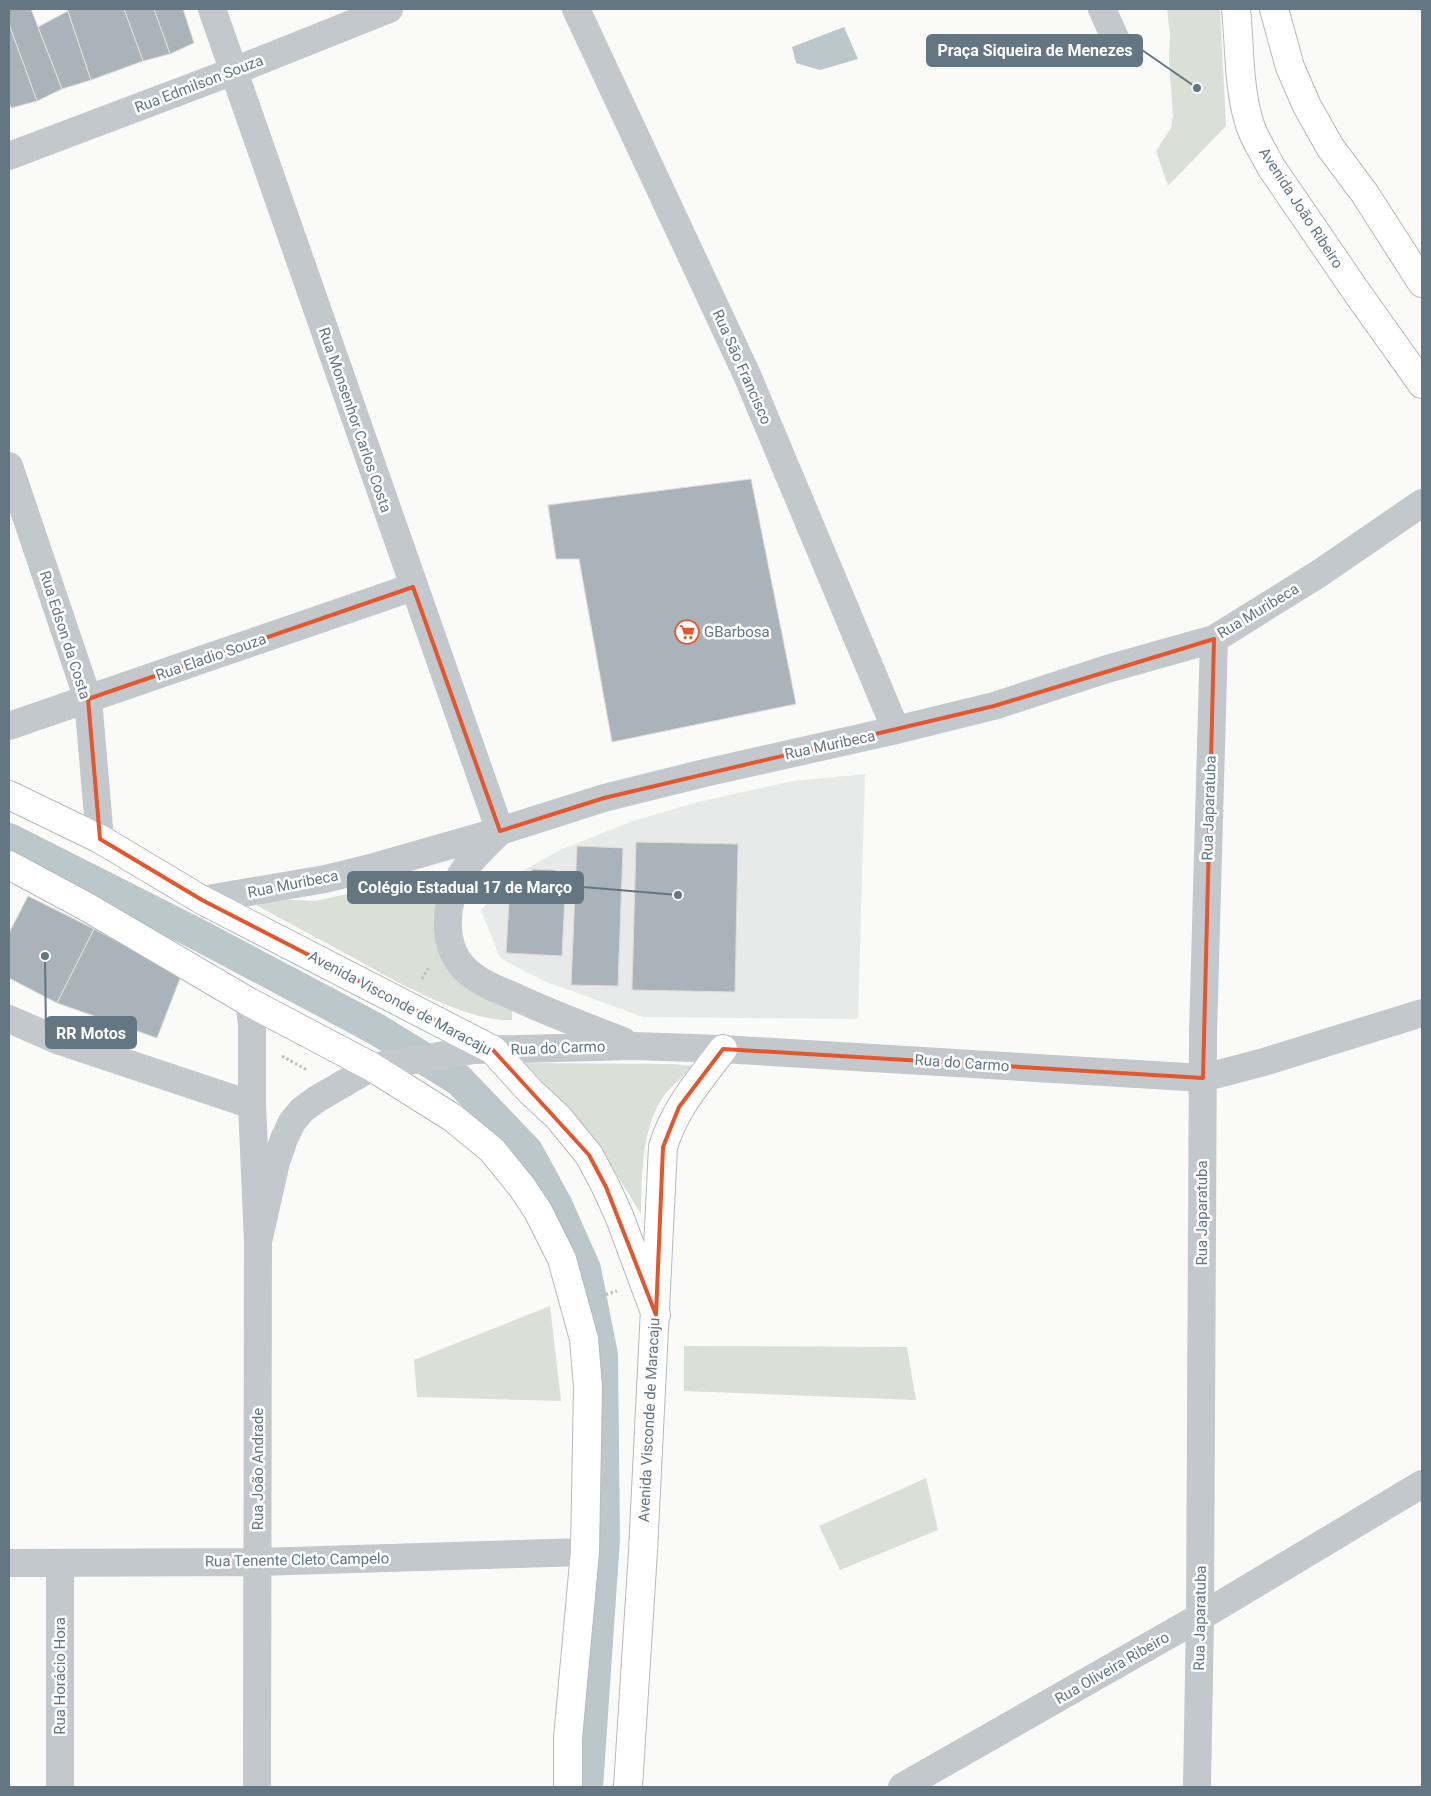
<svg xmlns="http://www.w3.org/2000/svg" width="1431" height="1796" font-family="Roboto,sans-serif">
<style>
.built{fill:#e8e9e9}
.green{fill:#dadfd7}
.water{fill:#bbc7cb}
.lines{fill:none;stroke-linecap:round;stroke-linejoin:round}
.canal{stroke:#bbc7cb;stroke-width:32}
.building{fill:#aab3b9;stroke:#dcdcda}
.major-casing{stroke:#b5babe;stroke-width:30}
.path{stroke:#bbbfc2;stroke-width:3;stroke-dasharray:2.5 2.5;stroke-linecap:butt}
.minor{stroke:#c3c8cc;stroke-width:28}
.major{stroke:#fff;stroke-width:28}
.marked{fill:none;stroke:#e4572e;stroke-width:4;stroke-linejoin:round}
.labels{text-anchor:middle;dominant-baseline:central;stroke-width:5;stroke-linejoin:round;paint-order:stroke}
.street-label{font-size:15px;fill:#657683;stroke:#fff}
.poi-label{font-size:15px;fill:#657683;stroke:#fff;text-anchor:start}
.leader{fill:none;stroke:#657683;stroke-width:2}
.callout-dot{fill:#657683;stroke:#fff;stroke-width:2}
.callout{fill:#657683;stroke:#657683;stroke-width:2}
.callout-label{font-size:16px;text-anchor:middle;font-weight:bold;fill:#fff}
</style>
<rect width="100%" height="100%" fill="#fafaf8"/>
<path class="built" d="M865,774L858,1019L643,1017L544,981L500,958L481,910L507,880L560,850L633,821L698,802L793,781Z"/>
<path class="green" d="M1167,9H1220L1226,126L1168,186L1156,151L1171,128L1173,116L1169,60L1170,34Z
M453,871L440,954L512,1009V1020C465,1023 385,975 343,952C309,934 275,916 242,897L315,901Z
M524,1063L671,1064L694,1066C684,1076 669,1087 661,1100C641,1133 642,1177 641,1214L610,1164L573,1113Z
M550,1306L561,1401L417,1397L414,1360Z
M684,1346L907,1347L916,1400L684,1391Z
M926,1478L938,1530L840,1570L819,1526Z"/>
<path class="water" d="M844,27L858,59L820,70L796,63L792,47Z"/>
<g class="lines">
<path class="canal" d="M9,839L197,934L376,1029L459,1080L527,1151L557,1206L585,1269L602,1355L604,1539L587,1787"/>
</g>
<path class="building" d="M9,9H31L62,89L37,101L9,24Z
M67,9H124L143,61L91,80Z
M124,9H154L170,54L143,61Z
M154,9H183L194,43L170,54Z
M68,11L91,80L62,89L38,27Z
M9,24L37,101L11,108L9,103Z
M751,479L796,704L612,742L579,559H556L548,505Z
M636,842L738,844L735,992L632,990Z
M577,846L623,848L618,986L571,985Z
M532,869L555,870L554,895H565L562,956L506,953L510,886L530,887Z
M28,896L94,929L57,1003L9,978V933Z
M94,929L181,976L157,1038L57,1003Z"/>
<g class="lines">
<g class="major-casing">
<path id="major" d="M1236,9C1240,47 1238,88 1250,125C1255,140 1264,153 1271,167L1358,294L1422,384
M1274,9L1290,67L1307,106L1330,147L1365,194L1422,283
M9,795L100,839L202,900L493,1050L530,1091L558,1117L589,1155L606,1187L620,1218L656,1315
M9,865L87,907L249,1002L372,1067L453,1118L492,1150L522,1187L538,1211L562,1259L584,1339L588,1387L585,1552L568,1738V1787
M628,1787L643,1551L663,1147C674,1109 700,1080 723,1049"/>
</g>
<path class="path" d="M422,979L429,967
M282,1056L307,1070
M601,1296L617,1291"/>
<path class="minor" d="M212,9L500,831
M576,9L747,375L896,730
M1102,9L1120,49
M9,156L234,71L389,9
M9,466L88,699L100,839
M9,726L413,587
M499,832C486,846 470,859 461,875C445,901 441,944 464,968C477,982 497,989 513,996C549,1013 586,1027 623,1041
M202,900L325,879L374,867L500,831L604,798L709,772L896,730L994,706L1107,669L1214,639L1320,573L1422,503
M249,1002L252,1024V1105L258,1242L257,1787
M9,1019L57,1040L252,1105
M258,1242L276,1162L284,1139L292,1122L302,1110L317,1099L372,1067L474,1050L634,1046L723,1049L1203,1078L1264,1062L1422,1013
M9,1563L258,1562L585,1552
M60,1787V1564
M902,1787L1200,1617L1422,1484
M1197,1787L1200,1617L1203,1034L1214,639"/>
<use href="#major" class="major"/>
</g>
<path class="marked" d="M413,587L500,831L604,798L994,706L1214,639L1203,1078L723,1049L679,1107L663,1147L656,1315L606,1187L589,1155L493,1050L202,900L100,839L88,699Z"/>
<defs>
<g id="supermarket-ring" transform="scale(1.25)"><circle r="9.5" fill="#fff" stroke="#e4572e" stroke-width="1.5"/><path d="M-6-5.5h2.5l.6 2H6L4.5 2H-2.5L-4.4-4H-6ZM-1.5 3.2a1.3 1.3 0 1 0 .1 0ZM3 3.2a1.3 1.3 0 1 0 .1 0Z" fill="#e4572e"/></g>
</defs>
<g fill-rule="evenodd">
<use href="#supermarket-ring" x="687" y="632"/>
</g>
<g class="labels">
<g class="street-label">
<text transform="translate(199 84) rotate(-21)">Rua Edmilson Souza</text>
<text transform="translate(1301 208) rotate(57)">Avenida João Ribeiro</text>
<text transform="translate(742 367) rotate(66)">Rua São Francisco</text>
<text transform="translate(355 420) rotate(71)">Rua Monsenhor Carlos Costa</text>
<text transform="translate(1258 611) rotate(-31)">Rua Muribeca</text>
<text transform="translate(65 635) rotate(72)">Rua Edson da Costa</text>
<text transform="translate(211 657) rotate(-19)">Rua Eladio Souza</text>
<text transform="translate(830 745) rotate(-12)">Rua Muribeca</text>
<text transform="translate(1209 808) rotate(-88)">Rua Japaratuba</text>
<text transform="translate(293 884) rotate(-11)">Rua Muribeca</text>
<text transform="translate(400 1003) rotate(28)">Avenida Visconde de Maracaju</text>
<text transform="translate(558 1048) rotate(-2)">Rua do Carmo</text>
<text transform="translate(962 1063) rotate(4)">Rua do Carmo</text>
<text transform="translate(1202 1213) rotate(-90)">Rua Japaratuba</text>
<text transform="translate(649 1420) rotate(-87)">Avenida Visconde de Maracaju</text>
<text transform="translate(258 1469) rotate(-90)">Rua João Andrade</text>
<text transform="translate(297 1560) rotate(-1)">Rua Tenente Cleto Campelo</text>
<text transform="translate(1200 1618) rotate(-89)">Rua Japaratuba</text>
<text transform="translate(1112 1668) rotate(-30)">Rua Oliveira Ribeiro</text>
<text transform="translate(60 1676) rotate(-90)">Rua Horácio Hora</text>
</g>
<g class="poi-label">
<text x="704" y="632">GBarbosa</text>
</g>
</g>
<path class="leader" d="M1197 88L1142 50M678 895L583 887M45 956L46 1033"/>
<g class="callout-dot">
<circle cx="1197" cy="88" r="5"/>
<circle cx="678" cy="895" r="5"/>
<circle cx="45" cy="956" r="5"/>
</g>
<g class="callout">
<rect x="927" y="35" width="215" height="31" rx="5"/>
<rect x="348" y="872" width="235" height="31" rx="5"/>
<rect x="46" y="1017" width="90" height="31" rx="5"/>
</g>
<g class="callout-label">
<text x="1035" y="56">Praça Siqueira de Menezes</text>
<text x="465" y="893">Colégio Estadual 17 de Março</text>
<text x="91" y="1039">RR Motos</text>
</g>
<rect width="1431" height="1796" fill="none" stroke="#657683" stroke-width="20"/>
</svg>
